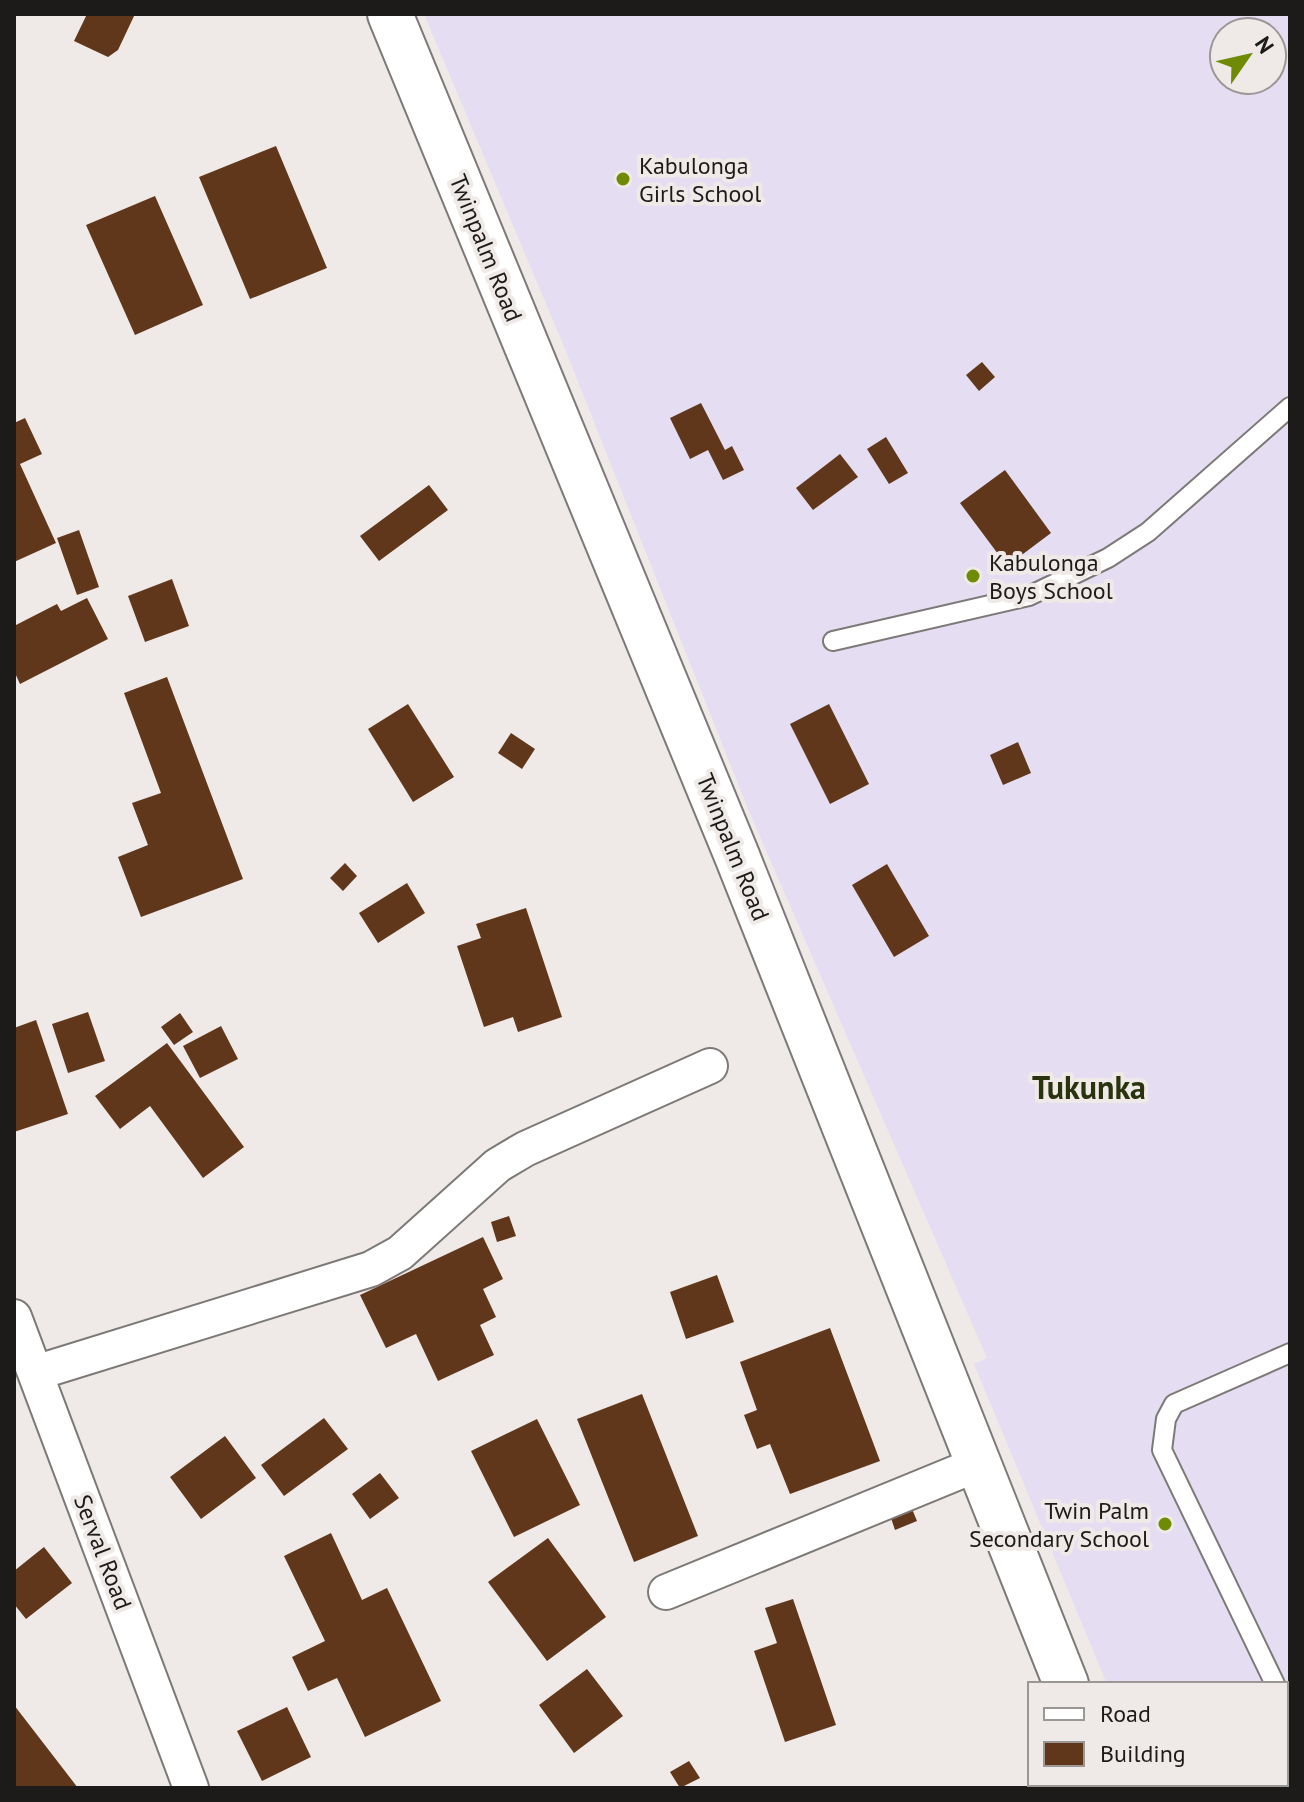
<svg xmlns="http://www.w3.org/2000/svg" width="1304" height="1802" font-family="'PT Sans',sans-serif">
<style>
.education{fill:#e5ddf2;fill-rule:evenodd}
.building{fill:#61371b}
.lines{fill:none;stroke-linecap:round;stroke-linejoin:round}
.service-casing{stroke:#7d7977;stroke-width:22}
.minor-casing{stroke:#7d7977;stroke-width:38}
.secondary-casing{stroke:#7d7977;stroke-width:48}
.service{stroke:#fff;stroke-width:18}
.minor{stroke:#fff;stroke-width:34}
.secondary{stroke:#fff;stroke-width:44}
.poi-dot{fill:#6f8b05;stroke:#efeae7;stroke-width:3}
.labels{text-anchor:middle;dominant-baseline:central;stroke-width:8;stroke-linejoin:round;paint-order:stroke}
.poi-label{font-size:24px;fill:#1d1b1a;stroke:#efeae7;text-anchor:start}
.street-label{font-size:24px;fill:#1d1b1a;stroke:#efeae7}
.district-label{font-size:32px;font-weight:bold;fill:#29330d;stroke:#efeae7}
</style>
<rect width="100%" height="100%" fill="#efeae7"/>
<path class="education" d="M424,14H1290V1788H1150L1148,1784H1286V1684H1107L974,1364L987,1358L748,809L563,344ZM1224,32H1272V80H1224Z"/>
<path class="building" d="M87,14H135L118,50L108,57L74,41Z
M276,146L327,268L250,299L199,177Z
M155,196L203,305L135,335L86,225Z
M982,362L995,377L979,391L966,375Z
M701,403L725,450L732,446L744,470L723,480L708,450L690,459L670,418Z
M25,418L42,454L20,464L56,543L14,562V423Z
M886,437L908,473L889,484L867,449Z
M840,454L858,477L813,510L796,488Z
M1005,470L1051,533L1007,566L960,503Z
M429,485L448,510L379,561L360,536Z
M79,530L99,587L77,595L57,538Z
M172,579L189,626L145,642L128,596Z
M87,598L108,639L20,684L14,671V626L57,604L61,611Z
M167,677L243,879L141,917L118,857L148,845L132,803L161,793L124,693Z
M408,704L454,777L413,802L368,729Z
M829,704L869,784L830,804L790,724Z
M511,733L535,749L522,769L498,753Z
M1018,742L1031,773L1003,785L990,755Z
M345,863L357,876L343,891L330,878Z
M887,864L929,936L894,957L852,885Z
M407,883L425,913L378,943L359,913Z
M526,908L562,1017L518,1032L513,1017L484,1027L457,946L481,938L476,924Z
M88,1012L105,1061L68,1073L52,1024Z
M180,1013L193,1032L174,1045L161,1027Z
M36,1020L68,1114L14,1132V1028Z
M221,1026L238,1059L200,1078L183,1046Z
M167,1043L244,1147L203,1178L150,1106L120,1129L95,1096Z
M509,1216L516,1236L497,1242L491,1222Z
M483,1237L503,1279L483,1289L496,1317L480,1325L494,1355L438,1381L416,1334L386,1348L360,1295Z
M717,1275L734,1322L686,1339L670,1292Z
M830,1328L880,1461L790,1494L770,1444L757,1449L744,1415L757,1410L740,1362Z
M642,1394L698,1536L634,1562L577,1419Z
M324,1418L348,1449L284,1496L261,1465Z
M537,1419L580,1505L514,1537L471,1451Z
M225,1436L256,1478L201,1519L170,1477Z
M380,1473L399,1498L370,1519L352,1494Z
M910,1504L917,1521L895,1530L889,1512Z
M331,1533L362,1600L387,1588L441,1701L365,1737L337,1678L308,1691L292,1657L325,1641L284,1556Z
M548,1538L606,1617L547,1661L488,1582Z
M44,1547L72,1583L26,1619L14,1604V1571Z
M793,1599L836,1725L785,1742L754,1651L777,1643L765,1608Z
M587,1669L623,1716L574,1753L539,1705Z
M14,1705L78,1788H14Z
M287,1707L311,1757L262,1781L237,1731Z
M689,1761L700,1778L680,1788L670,1772Z"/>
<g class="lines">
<g class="service-casing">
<path id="service" d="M833,641L1029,596L1108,558L1148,532L1290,407
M1275,1684L1162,1450L1166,1419L1174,1404L1290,1353
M1286,1706L1290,1714"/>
</g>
<g class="minor-casing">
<path id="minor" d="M14,1317L191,1788
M35,1373L371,1269L400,1253L498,1165L525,1149L710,1066
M666,1592L978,1464"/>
</g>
<g class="secondary-casing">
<path id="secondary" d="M390,14L737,856L1066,1684
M1105,1784L1107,1788"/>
</g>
<use href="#service" class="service"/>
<use href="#minor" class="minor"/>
<use href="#secondary" class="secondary"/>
</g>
<g class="poi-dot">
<circle cx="623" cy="179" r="8"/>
<circle cx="973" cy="576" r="8"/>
<circle cx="1165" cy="1524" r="8"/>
</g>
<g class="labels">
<g class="poi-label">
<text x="639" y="165">Kabulonga<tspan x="639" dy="28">Girls School</tspan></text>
<text x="989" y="562">Kabulonga<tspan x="989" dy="28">Boys School</tspan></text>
<text x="1149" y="1510" text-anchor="end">Twin Palm<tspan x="1149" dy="28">Secondary School</tspan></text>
</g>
<g class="street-label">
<text transform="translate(486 248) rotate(68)">Twinpalm Road</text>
<text transform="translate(733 847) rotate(68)">Twinpalm Road</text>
<text transform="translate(103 1552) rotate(69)">Serval Road</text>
</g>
<g class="district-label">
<text x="1089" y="1087">Tukunka</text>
</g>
</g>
<rect width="1304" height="1802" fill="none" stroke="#1d1b1a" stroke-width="32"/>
<rect x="1028" y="1682" width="260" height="104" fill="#efeae7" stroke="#9b9795" stroke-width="2"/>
<rect x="1044" y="1708" width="40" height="12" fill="#ffffff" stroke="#9b9795" stroke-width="2"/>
<text x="1100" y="1722" font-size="24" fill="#1d1b1a">Road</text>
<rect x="1044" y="1742" width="40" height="24" fill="#61371b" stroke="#9b9795" stroke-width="2"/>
<text x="1100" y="1762" font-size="24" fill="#1d1b1a">Building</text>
<g transform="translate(1248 56) rotate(56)"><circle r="38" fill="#efeae7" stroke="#9b9795" stroke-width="2"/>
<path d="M0-6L14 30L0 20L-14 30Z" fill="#6f8b05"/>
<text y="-12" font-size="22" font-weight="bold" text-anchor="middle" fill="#1d1b1a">N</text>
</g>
</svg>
